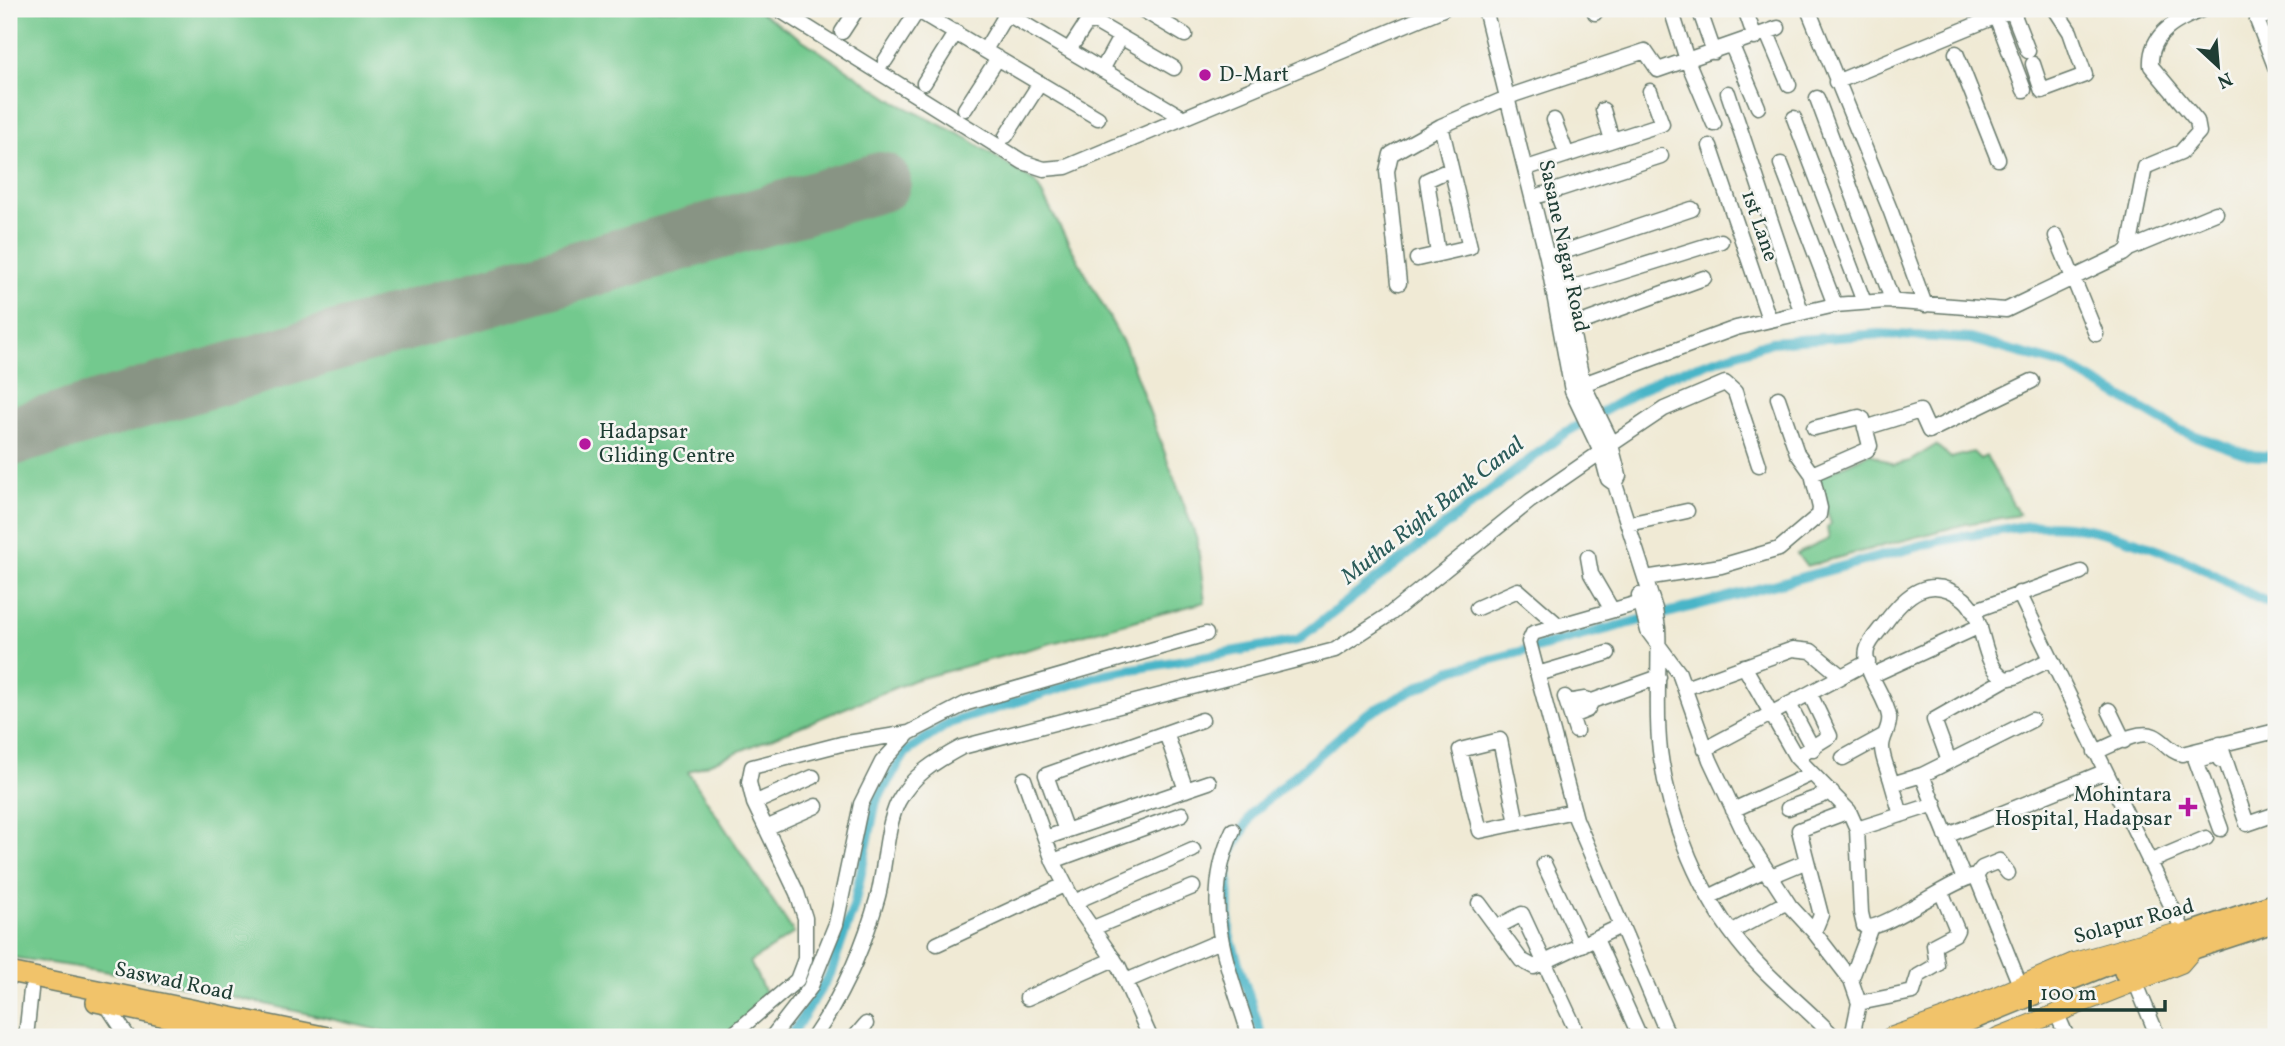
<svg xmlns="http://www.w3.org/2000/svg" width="2285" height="1046" font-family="Vollkorn,serif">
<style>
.green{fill:#73c98e;stroke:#498361;stroke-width:2}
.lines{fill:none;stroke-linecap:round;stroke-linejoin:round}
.canal{stroke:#4ab5c8;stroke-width:10}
.runway{stroke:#889484;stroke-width:60}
.minor-casing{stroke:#687a6c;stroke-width:17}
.major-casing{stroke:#687a6c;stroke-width:20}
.highway-casing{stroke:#687a6c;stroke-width:22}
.minor{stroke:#fff;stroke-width:14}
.major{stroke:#f1c36a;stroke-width:18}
.highway{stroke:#f1c36a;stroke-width:19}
.poi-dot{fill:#b5179e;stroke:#f6f6f2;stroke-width:2.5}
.labels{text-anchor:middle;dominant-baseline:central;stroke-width:5;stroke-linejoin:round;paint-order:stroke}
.poi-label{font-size:21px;fill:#1f3d34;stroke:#f6f6f2;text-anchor:start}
.street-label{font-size:21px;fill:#1f3d34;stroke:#f6f6f2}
.water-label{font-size:23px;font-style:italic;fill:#2a5b59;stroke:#f6f6f2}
</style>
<rect width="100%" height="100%" fill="#f6f6f2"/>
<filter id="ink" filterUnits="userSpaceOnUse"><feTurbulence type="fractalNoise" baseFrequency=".0143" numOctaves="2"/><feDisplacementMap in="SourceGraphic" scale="14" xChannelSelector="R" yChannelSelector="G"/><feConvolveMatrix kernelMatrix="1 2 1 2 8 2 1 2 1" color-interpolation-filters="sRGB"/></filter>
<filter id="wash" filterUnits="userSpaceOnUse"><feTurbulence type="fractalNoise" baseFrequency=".00686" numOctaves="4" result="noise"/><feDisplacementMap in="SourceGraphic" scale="28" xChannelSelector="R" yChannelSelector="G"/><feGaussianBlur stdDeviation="1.57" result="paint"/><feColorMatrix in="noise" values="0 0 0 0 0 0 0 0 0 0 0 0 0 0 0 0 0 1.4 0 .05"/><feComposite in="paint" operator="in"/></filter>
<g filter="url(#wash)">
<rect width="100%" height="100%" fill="#f0ead5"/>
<path class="green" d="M9,9H756L897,103L967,138L1036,183L1126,348L1197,540L1205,602L914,680L688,772L794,933L750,962L770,1002L727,1037H410L150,978L9,957Z
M1936,445L1951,458L1973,452L1980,459L1986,456L2019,515L1966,524L1806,566L1797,554L1829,539L1827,528L1831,524L1817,478L1870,453L1893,465L1910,461Z"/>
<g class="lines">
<path class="canal" d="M790,1037L830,974L854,906L876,801L906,752L949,723L1105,674L1298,640L1563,434L1664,377L1771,342L1879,334L1970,339L2067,366L2179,430L2249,455L2276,457
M1262,1037L1229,935L1228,858L1253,812L1365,715L1452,670L1939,541C1980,534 2025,522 2067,526C2106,530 2149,545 2185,560C2217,574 2244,594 2276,606"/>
<path class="runway" d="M9,437L881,182"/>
</g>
</g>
<g filter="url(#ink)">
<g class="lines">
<g class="minor-casing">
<path id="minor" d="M778,9L1023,162L1044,169L1066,167L1443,9
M915,9L1098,118
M999,9L1182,117
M1141,9L1185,35
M1485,9L1547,257L1572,391L1601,452L1608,479L1615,484L1655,609L1658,628C1660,669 1655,711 1660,751C1669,821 1700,897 1746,951C1772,982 1806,1007 1834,1037
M1594,9L1595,13
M1671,9L1687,60L1714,124
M1699,9L1714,52
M1745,9L1755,38
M1808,9L1891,212L1925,305
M800,10L801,9
M2012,10L2028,51
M2276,11L2257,20L2276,69
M1996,16L2024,90
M842,32L857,9
M1767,33L1789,85
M1732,46L1758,107
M985,50L1007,13
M1069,50L1086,24L1095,22L1174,68
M1956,53L1998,159
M885,61L918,10
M2033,64L2042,91L2085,75L2070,32L2055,9
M1102,70L1120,37
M1836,82L2014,9
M924,83L956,32
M1728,93L1801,311
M1817,98L1893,302
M965,109L998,58
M1603,110L1612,140
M1794,118L1864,302
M1554,120L1567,155
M1006,136L1040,83
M1710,146L1769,319
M1781,164L1835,305
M1533,166L1662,124L1650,91
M1541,195L1661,156
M2056,236L2096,334
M2129,249L2216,213
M1438,254L1427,180L1451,169
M1556,254L1583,384L1609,437L1619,476L1615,484
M1548,257L1692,209
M1417,259L1470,247L1441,126
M1399,283L1387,171L1391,154L1441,126L1516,94L1645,51L1658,70L1778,28
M1555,293L1721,241
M1564,329L1704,278
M1583,384L1736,328L1835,305L1886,301L2006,310L2123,254L2129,249L2145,167L2181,152L2199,132L2197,121L2151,66C2149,33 2177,20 2204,9
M1778,398L1797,453L1812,474
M1865,428L1920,411L1929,431L2032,381
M1612,444L1664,409L1725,383L1735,392L1759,465
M1628,524L1687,511
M1588,557L1591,574L1612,610
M1645,578L1721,566L1779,549L1819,515L1820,508L1812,474L1867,450L1870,446L1863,419L1859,417L1814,428
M2019,593L2185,934
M1639,595L1648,631L1679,673L1710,760L1748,841L1790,906L1814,932L1851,980L1859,1003L1852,1037
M1652,599L1533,633L1529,642L1576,819L1669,1037
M1477,608L1518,590L1558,625
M1973,611L2081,572
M1744,666L1796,757L1849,811L1857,829L1861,913L1864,926C1881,934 1950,879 1976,876L2020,985
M1538,674L1608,653
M1873,675L1980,626
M1685,688L1793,649L1811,651L1841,676
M1565,697L1576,731
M1567,702L1585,699L1592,701L1659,677
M1789,704L1813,749
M2109,710L2124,741
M1572,716L1587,710L1592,701
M1166,733L1186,790
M2220,744L2247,824L2276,814
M1705,749L1868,662
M2095,752C2111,746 2138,729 2154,736C2165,741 2170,752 2182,754L2276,731
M2194,755L2221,829
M1796,757L1830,736L1810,694
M1843,758L1885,735
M1949,761L1934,720L2006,679L2015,677L2051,659
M2196,761L2218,754L2220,760
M1922,775L2032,720
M1024,779L1053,861L1074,902L1119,967L1150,1037
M1892,784L1901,815
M754,803L813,777
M1788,808L1832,792
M1733,810L1811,774
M1517,823L1500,740L1460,750L1480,831L1574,811
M766,828L816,806
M1857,829L1935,804
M1233,830C1199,905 1228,965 1250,1037
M1066,831L1046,775L1202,720
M1946,836L2104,772
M1045,838L1209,782
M1053,861L1182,814
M2149,862L2206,838
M1544,864L1582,945
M1976,876L1982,868L1999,861L2008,873
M1769,877L1807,861
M1964,879L1922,775L1892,784C1889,772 1882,759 1882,747C1882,736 1891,727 1889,716C1886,696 1862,671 1867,650C1869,641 1879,631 1885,623C1905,595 1930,572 1964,599C1987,618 1979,665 2006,679
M1709,897L1765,870
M1074,902L1193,850
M1479,903L1521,960L1534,967L1621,926
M1497,927L1522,914L1574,1026
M1093,928L1193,887
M1731,932L1787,902
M1814,932L1821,915L1799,830L1849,811
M1596,939L1640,1037
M937,944L1064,885
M1851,980L1870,929
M1126,981L1220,941
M2135,981L2158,1037
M1027,998L1114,959
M1859,1003L1913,992L1918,976L1937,965L1934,945L1955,934L1957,930L1941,891
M106,1004L128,1037
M2056,1012L2067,1037
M26,1037L31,990
M730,1037L797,980L805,959V918L797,893L754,803L749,782L752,767L841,744L909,733
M772,1037L810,988L836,924L861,804L882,762L909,733L967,703L1206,634
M814,1037C843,994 864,947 878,896C885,869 886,827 898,802C912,775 936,761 962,747L1335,650L1390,614L1530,501L1601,452
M855,1037L866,1024"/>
</g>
<g class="major-casing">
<path id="major" d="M1890,1037L1947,1017L2074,962L2175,933
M1997,1037L2181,964L2193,950"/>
</g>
<g class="highway-casing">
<path id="highway" d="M9,972L328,1037
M2124,972L2276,922
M96,1002L259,1037
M1930,1037L2185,934L2276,903"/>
</g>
<use href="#minor" class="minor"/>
<use href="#major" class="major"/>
<use href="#highway" class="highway"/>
</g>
</g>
<g class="poi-dot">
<circle cx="1205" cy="75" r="7"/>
<circle cx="585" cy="444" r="7"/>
<path d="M2184.5 796.5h7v7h7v7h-7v7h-7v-7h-7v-7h7z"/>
</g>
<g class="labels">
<g class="poi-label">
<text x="1219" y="75">D-Mart</text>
<text x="599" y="432">Hadapsar<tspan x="599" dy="24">Gliding Centre</tspan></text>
<text x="2172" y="795" text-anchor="end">Mohintara<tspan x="2172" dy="24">Hospital, Hadapsar</tspan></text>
</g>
<g class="street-label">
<text transform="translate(1759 226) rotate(71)">1st Lane</text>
<text transform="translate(1563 246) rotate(78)">Sasane Nagar Road</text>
<text transform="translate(2134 922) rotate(-15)">Solapur Road</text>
<text transform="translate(174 982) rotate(12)">Saswad Road</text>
</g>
<g class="water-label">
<text transform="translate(1433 511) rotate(-38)">Mutha Right Bank Canal</text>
</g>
</g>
<rect width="2285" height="1046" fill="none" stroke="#f6f6f2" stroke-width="35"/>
<g transform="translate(2218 66) rotate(154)" stroke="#f6f6f2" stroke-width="5" paint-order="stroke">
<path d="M0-5L12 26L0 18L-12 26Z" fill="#1f3d34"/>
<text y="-10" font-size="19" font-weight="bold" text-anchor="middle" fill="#1f3d34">N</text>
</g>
<path d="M2030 1000v10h135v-10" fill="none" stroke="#1f3d34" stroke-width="3.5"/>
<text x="2040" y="1000" font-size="21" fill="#1f3d34" stroke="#f6f6f2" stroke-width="5" paint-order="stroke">100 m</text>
</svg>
